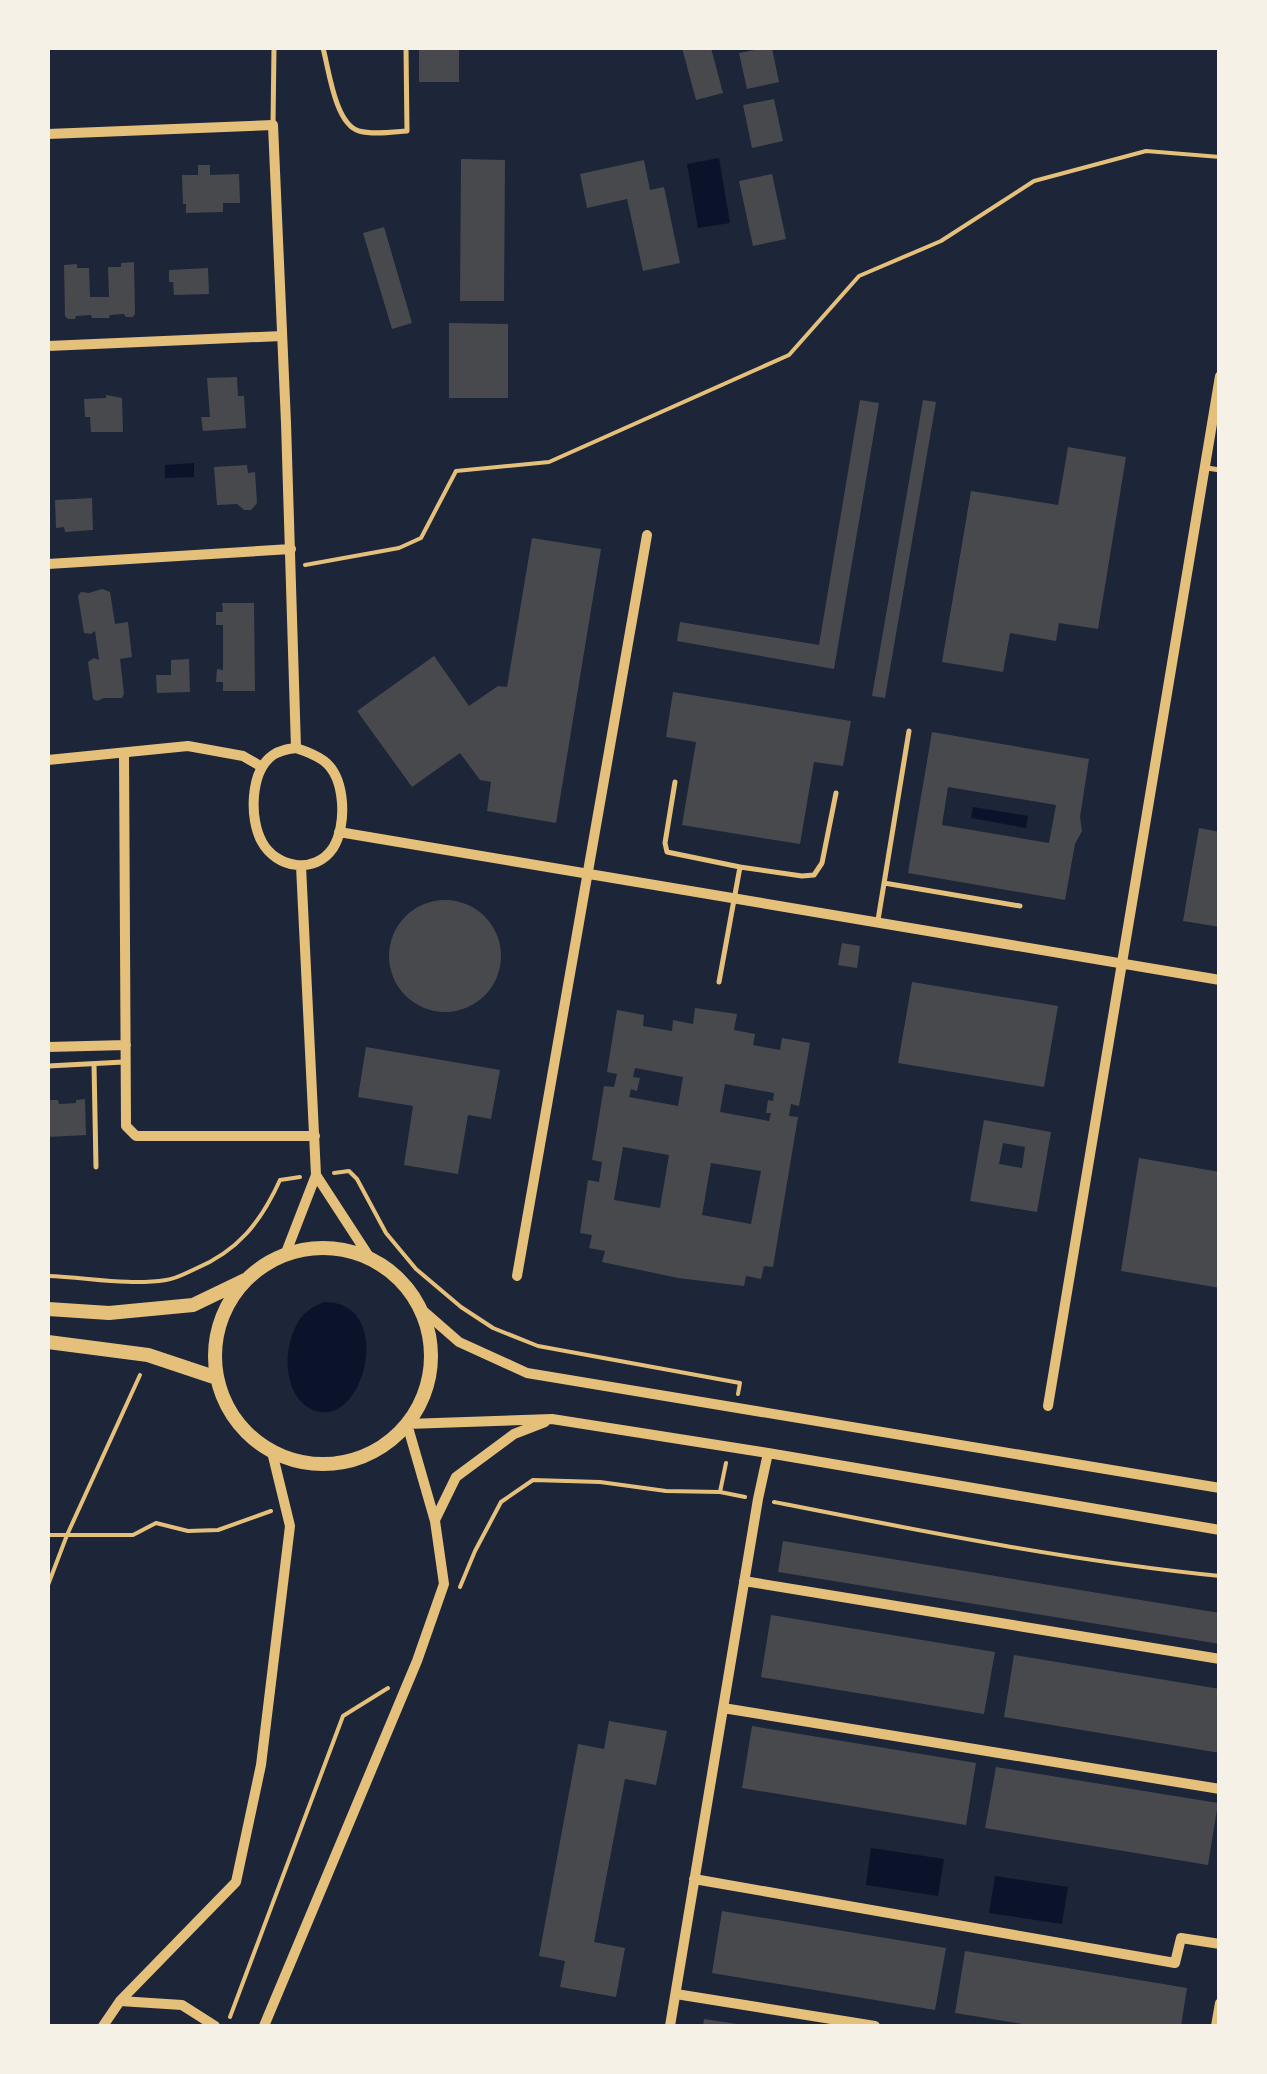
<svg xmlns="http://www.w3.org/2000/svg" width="1267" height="2074" font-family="Figtree,sans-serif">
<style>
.green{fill:#1d2539}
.water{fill:#0b132b}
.building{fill:#48494c;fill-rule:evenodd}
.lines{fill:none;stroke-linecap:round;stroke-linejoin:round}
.path{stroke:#e5c07b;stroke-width:4}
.service{stroke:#e5c07b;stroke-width:5}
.minor{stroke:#e5c07b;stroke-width:10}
.tertiary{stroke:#e5c07b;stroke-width:14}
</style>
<rect width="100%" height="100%" fill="#14213d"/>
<path class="green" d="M48,48H1219V2026H48Z"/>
<path class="water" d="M719,158L730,223L698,228L687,164Z
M194,463V477L165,478V465Z
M973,807L1028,816L1026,828L971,818Z
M324,1302C398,1301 363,1435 311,1409C283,1395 283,1350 296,1326C302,1313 312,1307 324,1302Z
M871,1848L944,1859L938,1896L866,1885Z
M995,1876L1068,1887L1062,1924L989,1913Z"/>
<path class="building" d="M419,48H459V82H419Z
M682,48H711L723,93L696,100Z
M765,48H772L779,82L747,89L739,53Z
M774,99L783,141L752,148L743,105Z
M461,159L505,160L504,301H460Z
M644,160L650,190L664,187L680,263L643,271L627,199L587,208L580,174Z
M198,165H210V175L239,174L240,203H223V212L186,213V204H183L182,175H198Z
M772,174L786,239L753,246L739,181Z
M384,227L412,323L392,329L363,233Z
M134,262L135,314L133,317H126L124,314L110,315L109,318H92L91,315L76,316L75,319H68L65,316L64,265L77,264V268H89L90,297H109L108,267H121V263Z
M208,268L209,294L174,295L173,282H169V270Z
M449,323L508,324V398H449Z
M237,377L238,396H244L246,428L203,431L201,417H210L207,378Z
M106,395L122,398L123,432H91L90,417H85L84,399L106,398Z
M860,400L879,403L834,669L677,641L680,622L819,645Z
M923,400L936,402L885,698L872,696Z
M1068,447L1126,457L1098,629L1059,623L1056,641L1010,633L1003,672L942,662L971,491L1058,505Z
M247,465L248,473L255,472L257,503L251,510H244L237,504L217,505L214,467Z
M92,498L93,530L65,532L64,527L56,528L55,500Z
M532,538L601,549L556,823L487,811L491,782L480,780L460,753L412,787L357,711L434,656L469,706L498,686L507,687Z
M102,589L110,592L115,624L128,622L132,657L120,659L124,694L122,698H104L97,701L93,699L88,662L94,658L99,660L95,631L91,634L84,633L78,596L81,592L89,593Z
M222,603H254L255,691H223V682H216L217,669L223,670V625H216V612H223Z
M189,659L190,692L157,693L156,675H171V660Z
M673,692L851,721L843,766L814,762L800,844L682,825L696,742L666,737Z
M932,732L1089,759L1080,817L1082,831L1075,844L1065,900L908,873ZM948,787L1056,805L1049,843L942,825Z
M1199,828L1220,832V927L1183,921Z
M389 956a56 56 0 1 1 112 0a56 56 0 1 1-112 0Z
M842,943L860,946L857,968L838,965Z
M912,982L1058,1006L1044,1087L898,1063Z
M695,1008L737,1014L734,1030L755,1034L753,1045L780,1050L782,1038L810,1043L799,1106L791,1104L789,1116L798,1117L773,1267L764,1266L761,1279L746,1276L744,1286L678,1278L602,1262L605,1251L589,1248L592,1235L580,1233L588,1180L599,1182L602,1162L592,1160L604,1086L614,1087L617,1074L607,1072L617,1010L644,1015L643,1026L672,1031L673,1020L693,1024ZM635,1068L683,1077L678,1106L629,1097L631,1089L637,1091L640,1078L633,1077ZM725,1084L774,1093L773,1101L768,1100L766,1113H771L769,1121L720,1112ZM623,1147L669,1155L660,1208L614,1200ZM711,1163L761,1171L751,1224L702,1215Z
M366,1047L500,1070L491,1119L468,1115L458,1174L404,1165L413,1106L358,1097Z
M85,1099L86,1135L48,1137V1100H58L59,1104L76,1103V1100Z
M984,1120L1051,1132L1037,1212L970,1201ZM1003,1143L1025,1147L1022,1168L999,1164Z
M1139,1158L1220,1172V1288L1121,1271Z
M783,1541L1220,1613V1644L778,1572Z
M771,1615L995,1652L984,1714L761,1677Z
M1014,1655L1220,1689V1753L1004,1717Z
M609,1721L667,1731L656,1785L625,1779L594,1942L625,1948L616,1997L560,1987L565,1961L539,1956L578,1744L604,1749Z
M752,1726L976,1763L966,1825L742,1788Z
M996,1767L1218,1803L1208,1865L985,1828Z
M722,1911L946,1948L935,2010L712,1973Z
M965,1951L1187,1988L1181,2026H1035L955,2013Z
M704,2019L737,2024V2026H703Z"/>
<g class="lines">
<path class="path" d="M305,565L399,548L421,538L456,471L549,462L789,355L859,276L941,241L1034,181L1146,151L1220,157
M334,1173L349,1171L357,1179L386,1233L416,1269L461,1307L493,1328L538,1346L740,1383L738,1394
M48,1276C86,1277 127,1286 166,1280C176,1279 186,1273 195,1269C238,1251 261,1222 280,1180L300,1177
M720,1492L726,1463
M774,1502C921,1531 1070,1561 1220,1576
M48,1535H133L156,1523L188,1531L218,1530L271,1511
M48,1585L67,1535L140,1375
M460,1587L475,1551L501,1502L533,1480L600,1482L666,1491L720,1492L745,1497
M230,2017L343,1716L388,1688"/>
<path class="service" d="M323,48C329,70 335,124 359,131C374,135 392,132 407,131L406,48
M273,125L274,48
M1207,468L1220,470
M675,782L665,843L667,852L740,867L719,982
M740,867L802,876L814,875L822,863L836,793
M884,883L1020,906
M878,920L909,731
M94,1064L96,1167
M48,1066L124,1062"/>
<path class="minor" d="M48,134L273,125L286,423L296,748
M48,346L282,336
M48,564L291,549
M296,748C305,751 316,755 324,761C346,778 347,826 333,848C315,875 276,868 262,842C249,819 250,771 273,755C280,750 288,749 296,748Z
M124,753L126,1126L136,1136H315
M48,760L188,746L243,756L262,767
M339,832L1220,980
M48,1047L126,1045
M316,1175L370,1258
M285,1255L316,1175L301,866
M517,1276L647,535
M420,1308L459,1342L527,1373L1220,1488
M1048,1406L1220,376
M435,1520L456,1477L514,1434L545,1422
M744,1581L1220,1659
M723,1708L1220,1789
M694,1879L1175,1963L1181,1938L1220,1944
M676,1994L875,2026
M120,2001L182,2005L215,2026
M103,2026L120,2001L236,1882L261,1765L290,1526L272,1452
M264,2026L417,1661L444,1584L435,1521L407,1424L552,1419L768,1453L1220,1530
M670,2026L758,1499L768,1453
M1216,2026L1220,2003"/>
<path class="tertiary" d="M215 1356a108 108 0 1 1 216 0a108 108 0 1 1-216 0Z
M48,1309L109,1313L193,1305L245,1280
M48,1342L148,1355L217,1378"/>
</g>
<rect width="1267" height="2074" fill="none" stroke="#f6f1e7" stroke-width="100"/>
</svg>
